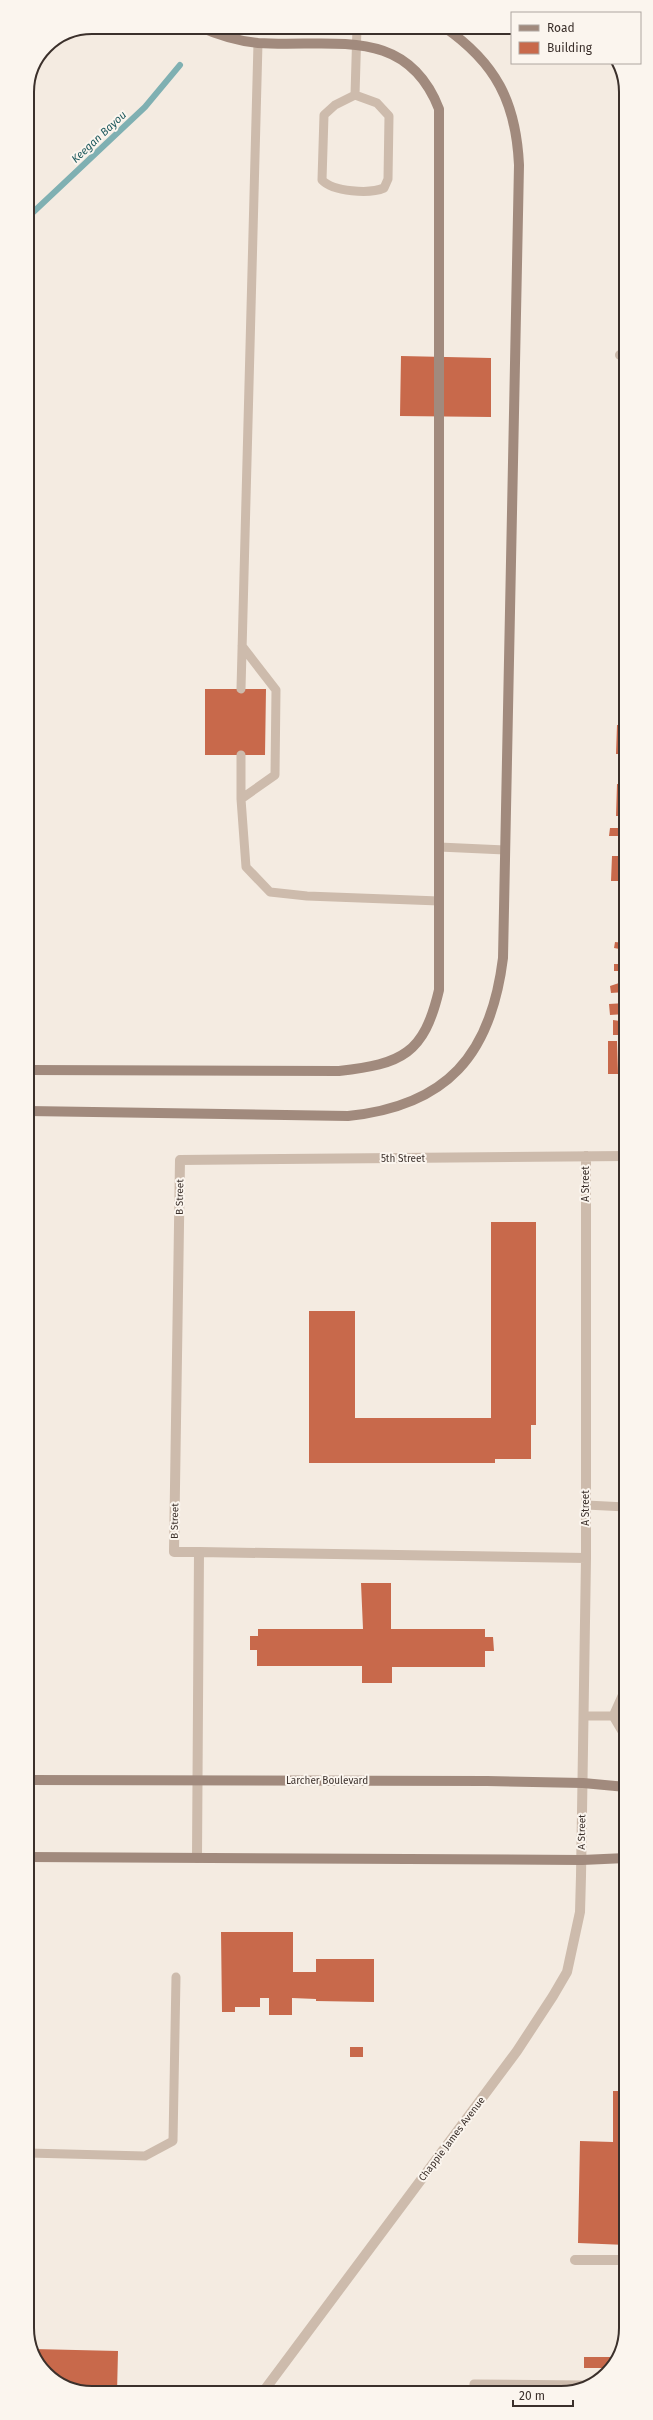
<svg xmlns="http://www.w3.org/2000/svg" width="653" height="2420" font-family="'Fira Sans',sans-serif">
<style>
.lines{fill:none;stroke-linecap:round;stroke-linejoin:round}
.stream{stroke:#7fb0b2;stroke-width:6}
.building{fill:#c8694b}
.service{stroke:#cdbbac;stroke-width:9}
.minor{stroke:#cdbbac;stroke-width:10}
.secondary{stroke:#a18a7d;stroke-width:10}
.labels{text-anchor:middle;dominant-baseline:central;stroke-width:4;stroke-linejoin:round;paint-order:stroke}
.street-label{font-size:10px;fill:#3b302b;stroke:#fbf5ee}
.water-label{font-size:11px;font-style:italic;fill:#1f5a5e;stroke:#fbf5ee}
.rim{fill:none;stroke:#3b302b;stroke-width:2}
</style>
<rect width="100%" height="100%" fill="#f4ebe1"/>
<g class="lines">
<path class="stream" d="M27,218L145,107L180,65"/>
</g>
<path class="building" d="M401,356L491,358V417L400,416Z
M205,689H266L265,755H205Z
M617,725H625V754H616Z
M617,784H625V816H616Z
M610,828H624L623,836H609Z
M622,854L625,855V892H618Z
M612,856H619L618,881H611Z
M618,901H625V909H618Z
M619,920L625,921V928H618Z
M615,942L625,943V950L614,948Z
M614,964H625V971H614Z
M625,981V992L611,993L610,986Z
M625,1003V1014L610,1015L609,1004Z
M613,1020L620,1021V1035H613Z
M608,1041H617L618,1074H608Z
M491,1222H536V1425H531V1459H495V1463H309V1311H355V1418H491Z
M361,1583H391V1629H485V1637H493L494,1651H485V1667H392V1683H362V1666H257V1650H250V1636H258V1629H363Z
M221,1932H293V1972H316V1959H374V2002L316,2001V1999L292,1998V2015H269V1998H260V2007H235V2012H222Z
M350,2047H363V2057H350Z
M613,2091H626V2245L578,2243L580,2141L613,2142Z
M33,2349L118,2351L117,2393H88L49,2377Z
M584,2357H615L611,2368H584Z"/>
<g class="lines">
<path class="service" d="M355,95L377,103L389,116L388,179L384,188C370,194 333,192 322,180L324,115L335,105Z
M355,95L357,27
M241,689L258,43
M241,755V799L246,867L270,892L307,896L439,901
M241,799L275,775L276,690L242,646
M439,847L505,850
M586,1505L626,1507
M584,1716H613L626,1738
M613,1716L626,1687
M28,2153L145,2156L173,2141L176,1977
M474,2392V2384L585,2385"/>
<path class="minor" d="M620,355H625
M199,1552L586,1558
M197,1858L199,1552H174L180,1160L625,1156
M575,2260H626
M263,2392L517,2051L553,1996L567,1972L580,1912L581,1876L586,1558V1156"/>
<path class="secondary" d="M28,1070L339,1071C402,1064 424,1054 439,990V109C406,24 331,48 258,43C238,41 218,35 200,27
M28,1111L348,1116C447,1106 491,1055 503,958L519,165C516,102 496,63 444,27
M28,1780L487,1781L583,1783L626,1787
M28,1857L582,1860L626,1858"/>
</g>
<g class="labels">
<g class="street-label">
<text x="403" y="1159">5th Street</text>
<text transform="translate(586 1184) rotate(-90)">A Street</text>
<text transform="translate(180 1197) rotate(-89)">B Street</text>
<text transform="translate(586 1508) rotate(-90)">A Street</text>
<text transform="translate(175 1521) rotate(-89)">B Street</text>
<text x="327" y="1781">Larcher Boulevard</text>
<text transform="translate(582 1832) rotate(-89)">A Street</text>
<text transform="translate(452 2139) rotate(-53)">Chappie James Avenue</text>
</g>
<g class="water-label">
<text transform="translate(99 137) rotate(-43)">Keegan Bayou</text>
</g>
</g>
<path d="M0 0H653V2420H0ZM92 34H561A58 58 0 0 1 619 92V2328A58 58 0 0 1 561 2386H92A58 58 0 0 1 34 2328V92A58 58 0 0 1 92 34Z" fill="#fbf5ee" fill-rule="evenodd"/>
<path class="rim" d="M92 34H561A58 58 0 0 1 619 92V2328A58 58 0 0 1 561 2386H92A58 58 0 0 1 34 2328V92A58 58 0 0 1 92 34Z"/>
<rect x="511" y="12" width="130" height="52" fill="#fbf5ee" stroke="#aea6a0"/>
<rect x="519" y="25" width="20" height="6" fill="#a18a7d" stroke="#aea6a0"/>
<text x="547" y="32" font-size="12" fill="#3b302b">Road</text>
<rect x="519" y="42" width="20" height="12" fill="#c8694b" stroke="#aea6a0"/>
<text x="547" y="52" font-size="12" fill="#3b302b">Building</text>
<path d="M513 2400v6h60v-6" fill="none" stroke="#3b302b" stroke-width="2"/>
<text x="519" y="2400" font-size="12" fill="#3b302b" stroke="#fbf5ee" stroke-width="3" paint-order="stroke">20 m</text>
</svg>
